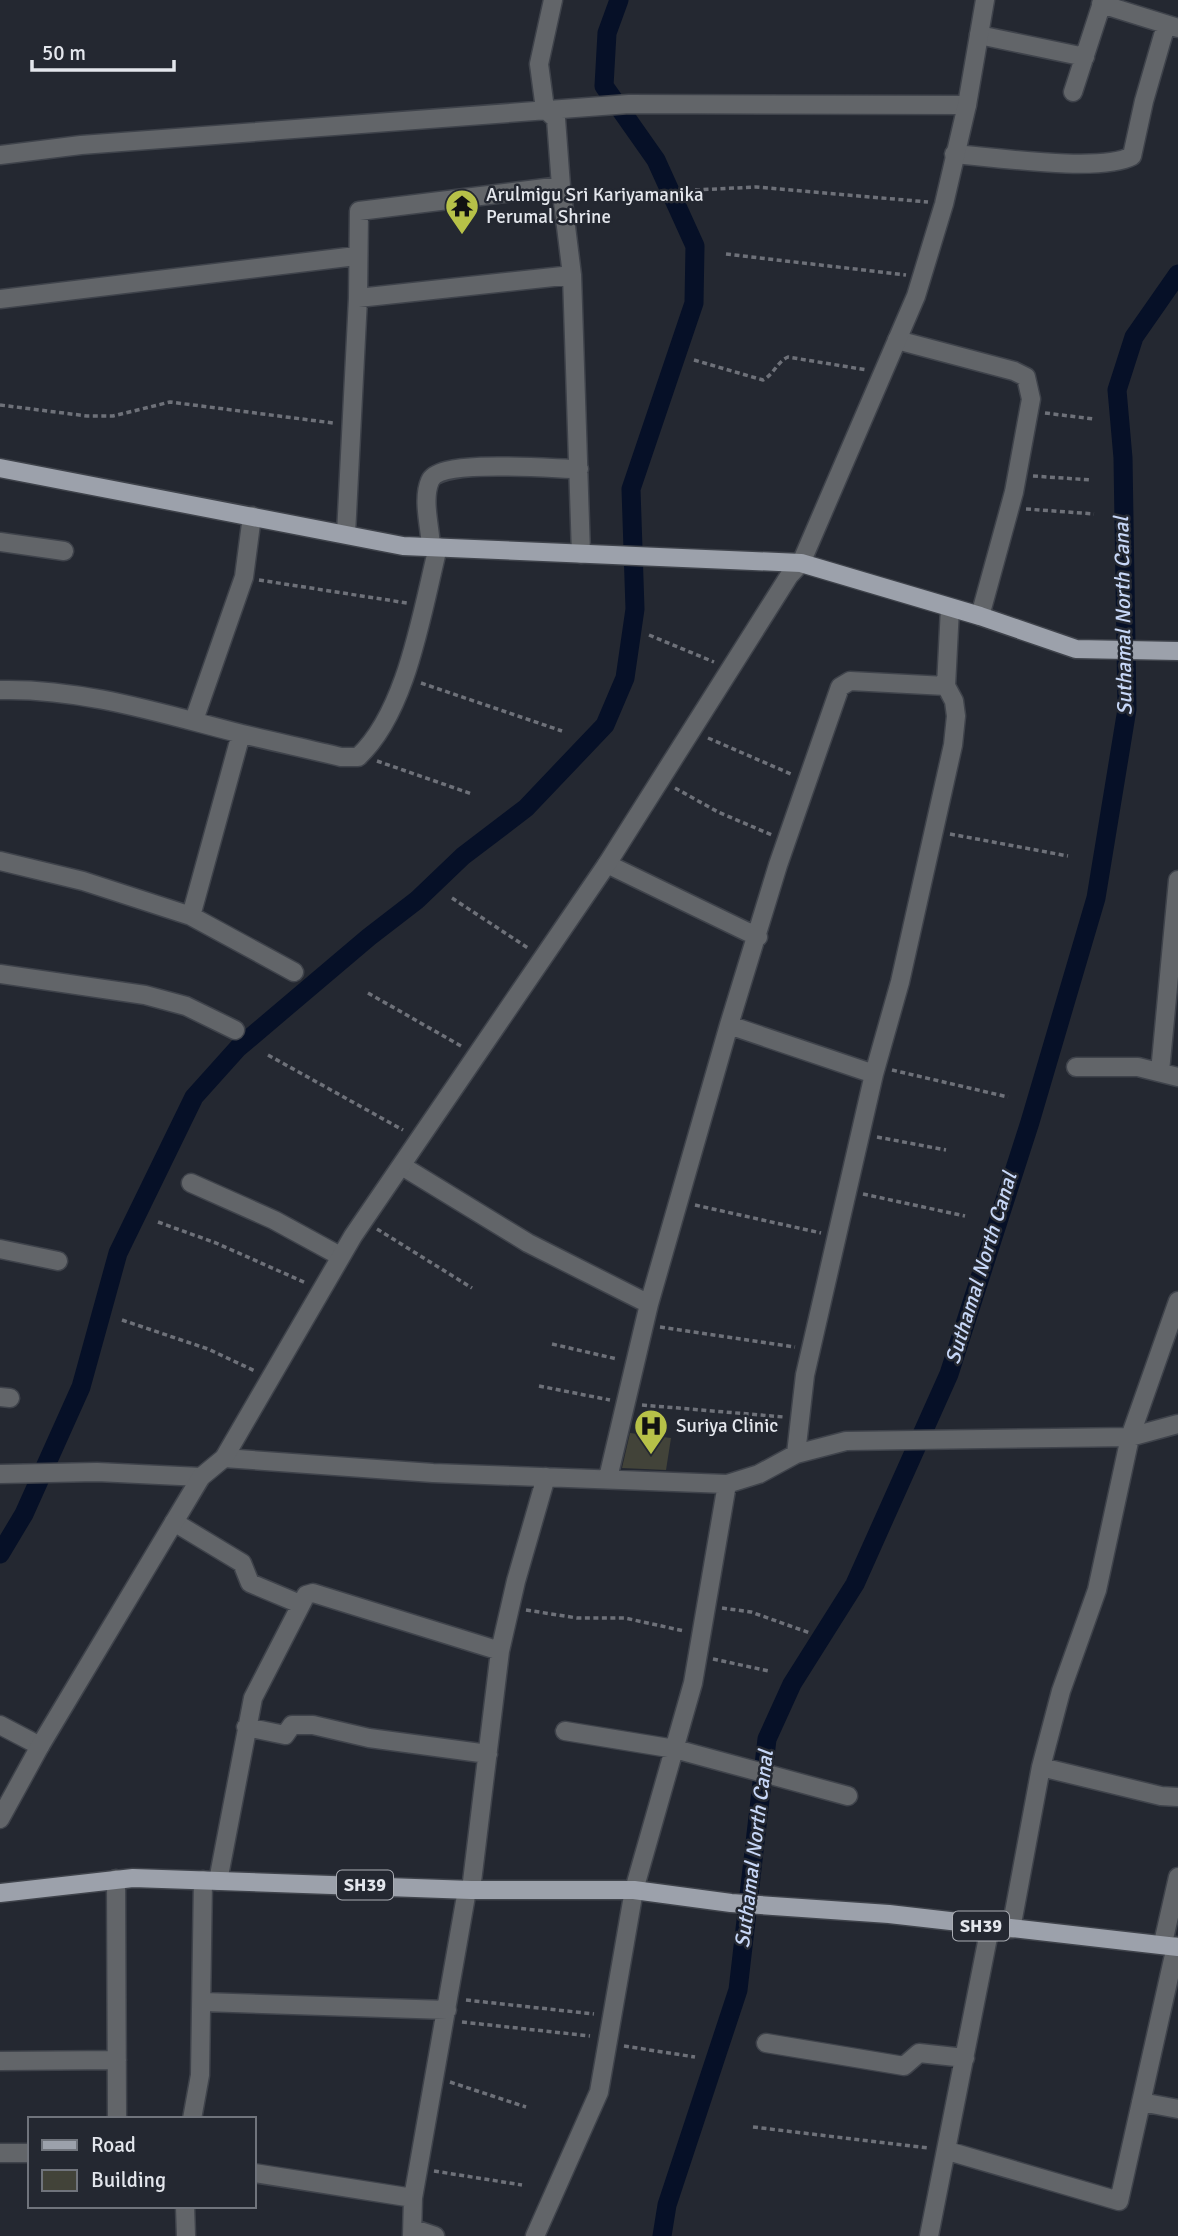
<svg xmlns="http://www.w3.org/2000/svg" width="1178" height="2236" font-family="Signika,sans-serif">
<style>
.lines{fill:none;stroke-linecap:round;stroke-linejoin:round}
.canal{stroke:#061027;stroke-width:19}
.building{fill:#424339}
.minor-casing{stroke:#3f434b;stroke-width:21}
.tertiary-casing{stroke:#3f434b;stroke-width:21}
.primary-casing{stroke:#3f434b;stroke-width:21}
.path{stroke:#6e7179;stroke-width:3.5;stroke-dasharray:5 3.5;stroke-linecap:butt}
.minor{stroke:#626569;stroke-width:18}
.tertiary{stroke:#626569;stroke-width:18}
.primary{stroke:#9ca1ab;stroke-width:18}
.labels{text-anchor:middle;dominant-baseline:central;stroke-width:5;stroke-linejoin:round;paint-order:stroke}
.shield{fill:#242831;stroke:#aaadb4;stroke-width:2}
.shield-label{font-size:18px;font-weight:bold;fill:#e3e6ec}
.poi-label{font-size:19px;fill:#e3e6ec;stroke:#242831;text-anchor:start}
.water-label{font-size:21px;font-style:italic;fill:#c7d7f7;stroke:#242831}
</style>
<rect width="100%" height="100%" fill="#242831"/>
<g class="lines">
<path class="canal" d="M0,1554L24,1514L81,1387L118,1253L194,1097L238,1048L369,937L417,900L463,856L526,808L605,725L625,678L635,609L631,489L694,303L695,246L656,160L604,86L607,33L619,0
M662,2236L667,2205L738,1990L767,1739L792,1684L855,1584L949,1374L1030,1122L1096,898L1127,709L1123,458L1117,390L1134,337L1178,274"/>
</g>
<path class="building" d="M630,1433L671,1438L666,1470L622,1468Z"/>
<g class="lines">
<g class="minor-casing">
<path id="minor" d="M553,0L539,64L545,109L556,119L561,186L359,211L358,298L572,275L581,554
M1101,4L1178,28
M979,35L1085,57
M1073,92L1103,0
M954,154C993,157 1101,173 1132,156L1144,101L1166,25
M0,155L81,145L629,104L967,105
M561,186L572,275
M0,299L356,256
M897,340L1014,371L1026,377L1031,399L1014,492L980,616
M346,534L358,298
M0,542L64,551
M431,546C430,527 422,499 430,481C439,458 554,469 579,469
M0,690C83,688 163,714 242,734C275,742 308,749 341,757H358C407,712 422,611 438,547
M194,720L244,577L252,516
M0,861L83,881L191,916L294,972
M607,864L758,937
M191,916L241,734
M0,974L145,995L186,1006L235,1030
M729,1025L874,1074
M1076,1067H1138L1178,1077
M1160,1072L1178,880
M402,1166L528,1243L649,1304
M191,1183L274,1220L340,1256
M0,1249L58,1261
M0,1397L10,1398
M796,1454L805,1375L874,1074L900,982L953,745L956,716L954,701L946,686L950,608
M224,1458L433,1473L727,1484L759,1474L796,1454L846,1441L1130,1437L1178,1424
M0,1474L97,1472L201,1477
M608,1478L649,1304L729,1025L778,865L840,687L850,681L946,686
M174,1522L242,1563L250,1583L300,1604
M0,1725L40,1746
M246,1727L285,1735L292,1725H313L369,1738L488,1754
M565,1731L675,1749L848,1796
M1041,1767L1161,1796L1178,1797
M116,1879L117,2119
M218,1881L253,1698L306,1595L313,1593L500,1651
M471,1890L500,1651L516,1581L546,1477
M1011,1929L1041,1767L1061,1691L1097,1590L1130,1437L1178,1301
M1163,1943L1178,1877
M203,2002L447,2010
M766,2043L904,2066L919,2053L965,2058
M0,2061L117,2060
M1141,2102L1178,2109
M192,2119L200,2075L203,1880
M948,2151L1119,2201L1176,1946
M0,2153H30
M254,2173L413,2198L467,1890
M185,2206L186,2236
M414,2229L435,2236
M412,2236L413,2198
M535,2236L599,2092L634,1890L693,1683L727,1484
M929,2236L990,1927"/>
</g>
<g class="tertiary-casing">
<path id="tertiary" d="M0,1819L40,1746L201,1477L224,1458L353,1236L607,864L789,576L801,563L916,296L944,204L967,105L985,0"/>
</g>
<g class="primary-casing">
<path id="primary" d="M0,468L403,546L801,563L980,616L1076,649L1178,651
M0,1893L133,1878L471,1890H634L731,1903L889,1914L1178,1947"/>
</g>
<path class="path" d="M695,190L756,187L928,202
M726,254L906,275
M694,360L763,380C774,374 777,362 788,357L867,370
M0,405L87,416H113L170,402L333,423
M1045,413L1094,419
M1033,476L1092,480
M1026,509L1094,514
M259,580L407,603
M649,635L714,662
M421,683L562,731
M708,738L791,774
M377,761L472,794
M675,788L718,812L772,835
M950,834L1068,856
M452,898L528,948
M368,993L461,1046
M268,1055L403,1130
M892,1070L1008,1097
M877,1137L946,1150
M863,1194L965,1216
M695,1205L821,1233
M158,1222L216,1243L306,1283
M377,1229L472,1288
M122,1320L208,1349L255,1371
M660,1327L795,1347
M552,1344L617,1359
M539,1386L610,1400
M642,1405L784,1417
M722,1608L751,1612L810,1633
M526,1610L577,1618H625L684,1631
M713,1659L769,1671
M466,2000L594,2014
M462,2022L590,2036
M624,2046L695,2057
M450,2082L526,2107
M753,2127L928,2148
M434,2171L522,2185"/>
<use href="#minor" class="minor"/>
<use href="#tertiary" class="tertiary"/>
<use href="#primary" class="primary"/>
</g>
<defs>
<g id="temple-pin" transform="scale(1.75)"><path d="M0 17L-7.5 6A9.5 9.5 0 1 1 7.5 6Z" fill="#b7c148" stroke="#242831"/><path d="M0-6L5-2H3V0L6.5 2.5H4V6H1.5V3h-3V6H-4V2.5H-6.5L-3 0V-2H-5Z" fill="#111"/></g>
<g id="hospital-pin" transform="scale(1.75)"><path d="M0 17L-7.5 6A9.5 9.5 0 1 1 7.5 6Z" fill="#b7c148" stroke="#242831"/><path d="M-5-5h3v3.5h4V-5h3V5h-3V1.5h-4V5h-3Z" fill="#111"/></g>
</defs>
<g fill-rule="evenodd">
<use href="#temple-pin" x="462" y="206"/>
<use href="#hospital-pin" x="651" y="1426"/>
</g>
<g class="labels">
<g class="shield">
<rect x="337" y="1870.5" width="56" height="29" rx="5"/>
<rect x="953" y="1911.5" width="56" height="29" rx="5"/>
</g>
<g class="shield-label">
<text x="365" y="1885">SH39</text>
<text x="981" y="1926">SH39</text>
</g>
<g class="poi-label">
<text x="486" y="195">Arulmigu Sri Kariyamanika<tspan x="486" dy="22">Perumal Shrine</tspan></text>
<text x="676" y="1426">Suriya Clinic</text>
</g>
<g class="water-label">
<text transform="translate(1123 616) rotate(-91)">Suthamal North Canal</text>
<text transform="translate(981 1268) rotate(-73)">Suthamal North Canal</text>
<text transform="translate(754 1849) rotate(-83)">Suthamal North Canal</text>
</g>
</g>
<rect x="28" y="2117" width="228" height="91" fill="#242831" stroke="#70747c" stroke-width="2"/>
<rect x="42" y="2140" width="35" height="10" fill="#9ca1ab" stroke="#70747c" stroke-width="2"/>
<text x="91" y="2152" font-size="21" fill="#e3e6ec">Road</text>
<rect x="42" y="2170" width="35" height="21" fill="#424339" stroke="#70747c" stroke-width="2"/>
<text x="91" y="2187" font-size="21" fill="#e3e6ec">Building</text>
<path d="M32 60v10h142v-10" fill="none" stroke="#e3e6ec" stroke-width="3.5"/>
<text x="42" y="60" font-size="21" fill="#e3e6ec" stroke="#242831" stroke-width="5" paint-order="stroke">50 m</text>
</svg>
